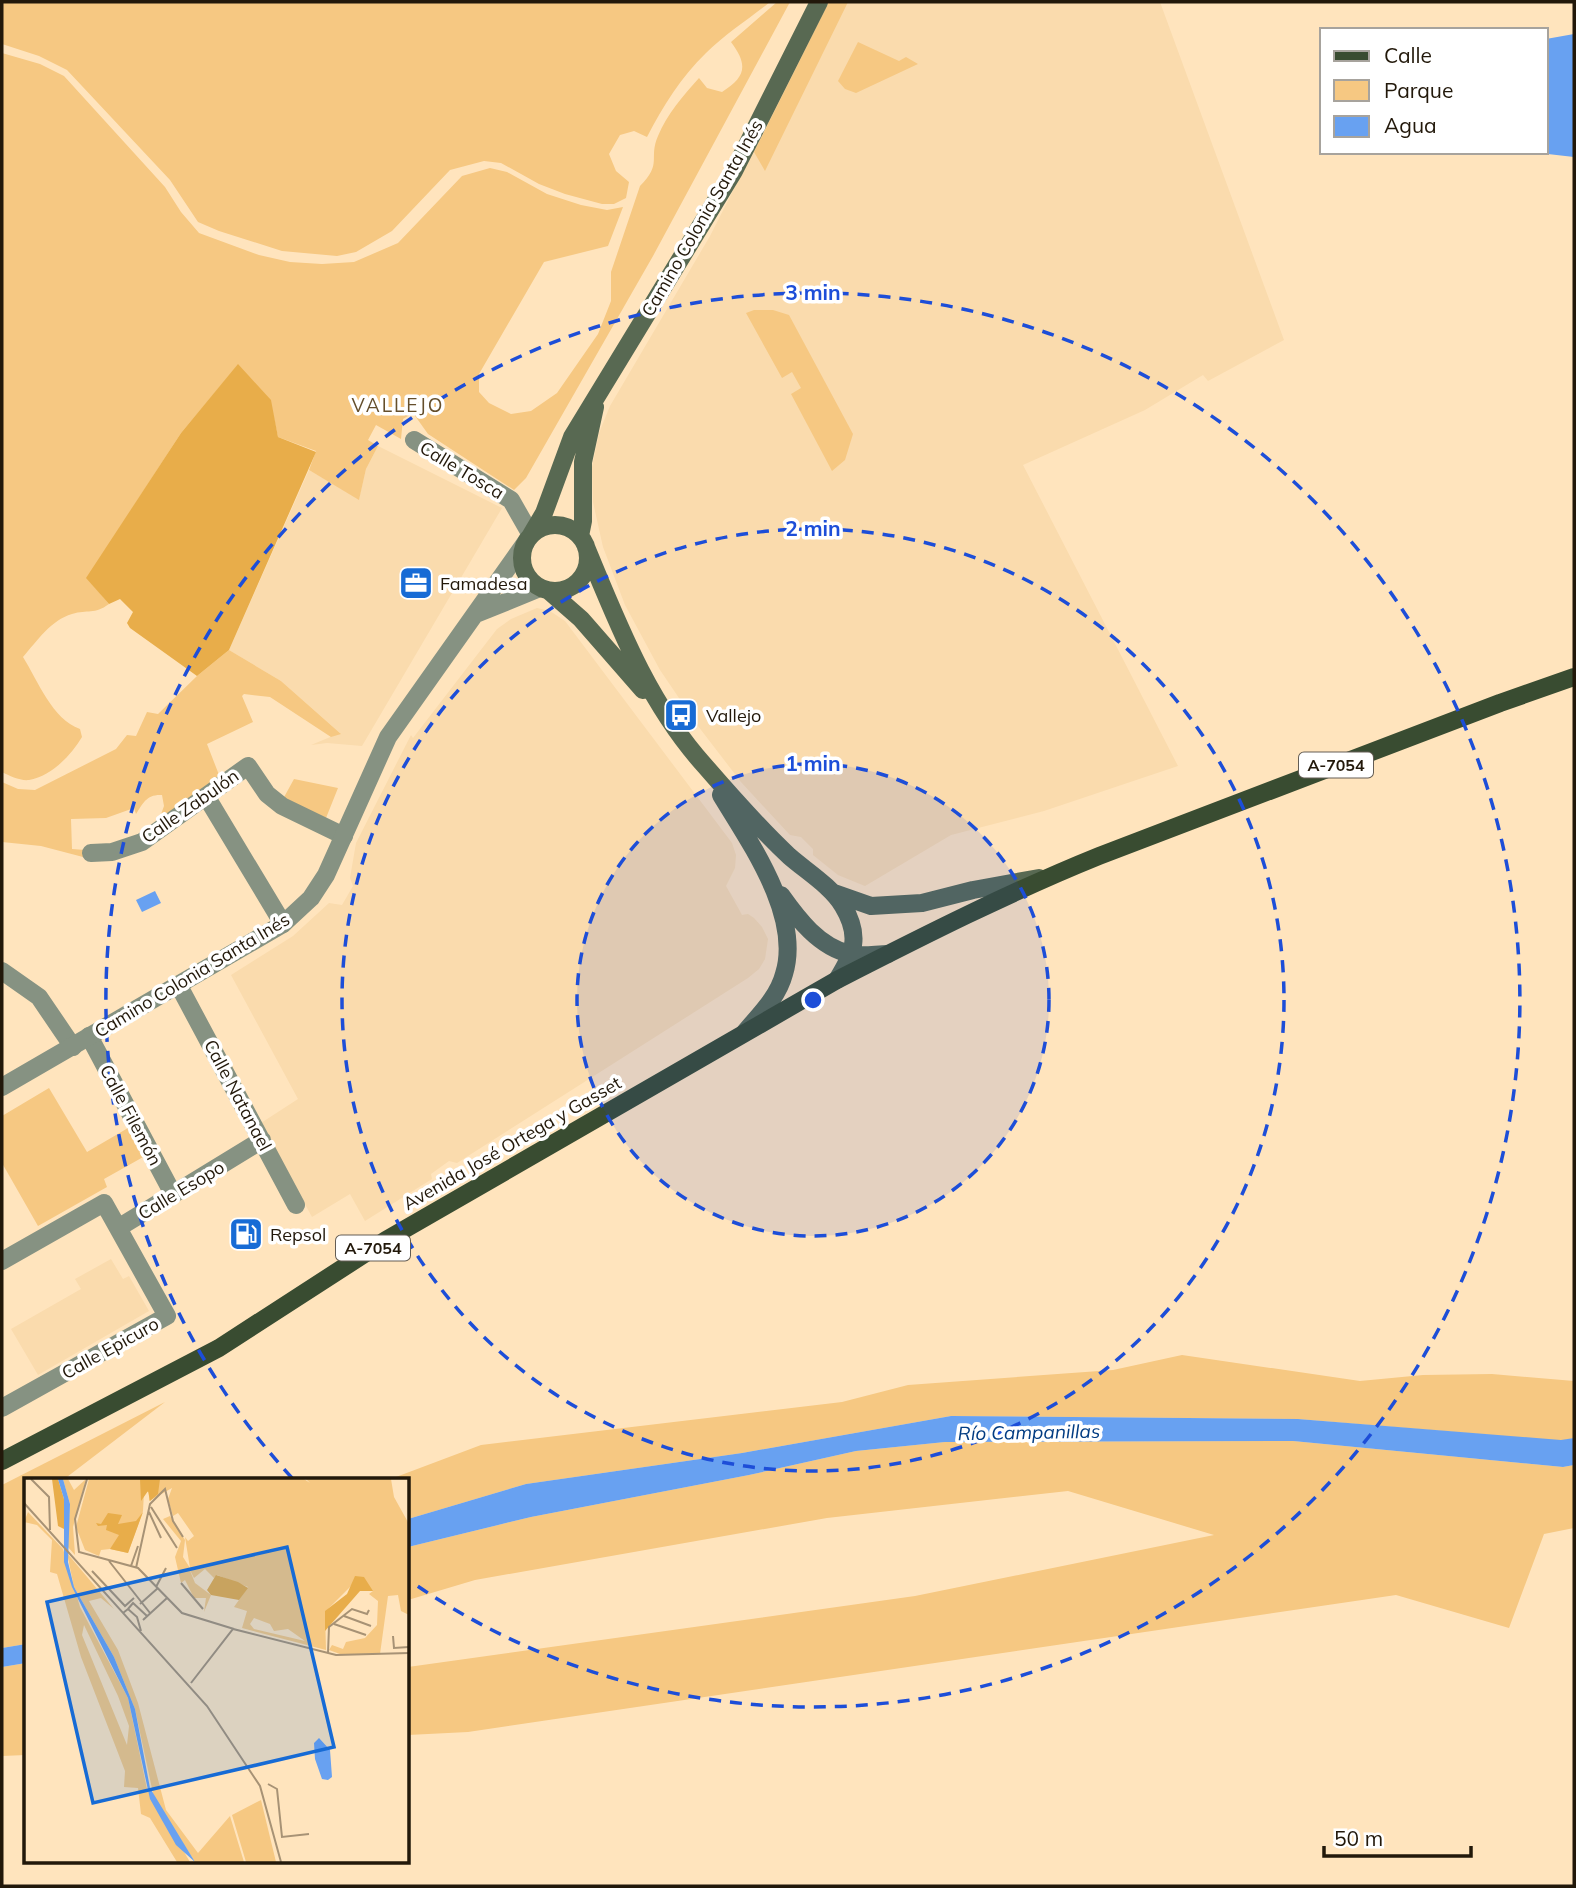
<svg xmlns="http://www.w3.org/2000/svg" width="1576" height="1888" font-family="Mulish,sans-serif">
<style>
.built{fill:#fadbad}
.green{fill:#f6c882}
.forest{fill:#e8ad4a}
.water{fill:#68a1f1}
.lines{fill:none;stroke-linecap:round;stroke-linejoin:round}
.minor{stroke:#869282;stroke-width:18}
.tertiary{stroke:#869282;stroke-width:18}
.secondary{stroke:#586952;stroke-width:18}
.primary{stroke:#394c31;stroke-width:18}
.ring{fill:none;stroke:#1d4ed8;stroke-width:3.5;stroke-dasharray:12 9}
.labels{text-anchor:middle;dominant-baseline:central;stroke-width:7;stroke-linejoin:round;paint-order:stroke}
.shield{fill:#fff;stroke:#645d54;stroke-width:2}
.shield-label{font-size:16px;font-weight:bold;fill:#22180a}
.street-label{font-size:18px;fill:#22180a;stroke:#fff}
.poi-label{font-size:18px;fill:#22180a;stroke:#fff;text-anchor:start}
.neighbourhood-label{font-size:19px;letter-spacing:2px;fill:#654f2c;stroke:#fff}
.water-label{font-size:19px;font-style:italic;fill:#023c82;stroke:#fff}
.inset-road{fill:none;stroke:#a79275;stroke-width:2}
.view{fill:#176bd5;fill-opacity:0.15;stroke:#176bd5;stroke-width:3.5}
.inset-edge{fill:none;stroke:#22180a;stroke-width:3.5}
.centre{fill:#1d4ed8;stroke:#fff;stroke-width:3.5}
.ring-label{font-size:21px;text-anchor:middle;font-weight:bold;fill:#1d4ed8;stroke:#fff;stroke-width:7;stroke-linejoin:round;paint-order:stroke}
</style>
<rect width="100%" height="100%" fill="#ffe4bd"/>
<path class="built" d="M829,2H1160L1284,340L1208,381L1203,375L1145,410L1023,465L1178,766L1044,811L951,835L865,886L838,875L813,855V849L801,837L790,835L741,782L698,726L660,670L625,605L603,547L593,502L592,467L599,433L610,406L710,236Z
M378,446L502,508L362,746L327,743L311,745L340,733L281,681L229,650L309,470L359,499L366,469Z
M537,608L550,611L565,621L732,843L736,855L735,868L726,886L742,915L748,914L754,918L762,927L768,939L765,959L759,969L748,978L457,1163L449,1161L431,1174L432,1179L365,1221L350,1194L312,1217L261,1123L298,1099L231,975L293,936L329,903L342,905L353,886L350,878L356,843L411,735L413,738L497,629L511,619Z
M111,1259L123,1279L129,1276L149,1311L38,1375L11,1329L81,1289L75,1279Z"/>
<path class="green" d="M2,2H770C749,19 725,34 706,53C681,77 663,106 647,137L634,131L620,135L609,154L616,171L629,182L626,198L614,204H602L565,194L539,184L501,163L484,161L450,170L392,231L356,252L337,256L282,251L219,231L198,222L170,180L67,70L39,56L2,44Z
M777,2H790L653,256L526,478L514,490L428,434L413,413L403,419L401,439L376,425L368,440L378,446L366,469L359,500L309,470L316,451L278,437L270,400L238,365L181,433L87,578L109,604C94,615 88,609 72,614C51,620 37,641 23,657C38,681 52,719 80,729L82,737C71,755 52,776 29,780C20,781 10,776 2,772V53L40,64L64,76L165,187L181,212L199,233L259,255L290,262L322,264L354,262L398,243L462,176L490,168L507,172L547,194L581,205L607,210L623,207L608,246L544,262L479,374V392L489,403L511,414L531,411L557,393L598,334L611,301V272L640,186C663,163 648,159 658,136C667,114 683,96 699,78L707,88L722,92C745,77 749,66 731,42Z
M829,2H848L765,171L754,152Z
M858,42L899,61L906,57L918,64L856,93L845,89L838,81Z
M754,310H773L789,315L853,434L845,460L832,471L791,394L801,388L792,372L782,378L746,313Z
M229,650L281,681L341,734L331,737L270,697L244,694L242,696L253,722L207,744L221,780L163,821L160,817L164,806L162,795C147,794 143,803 136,814L134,808L106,818L71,819L72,849L85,850L83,857L41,846L2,842V782L18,789L35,790L116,749L127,735L136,736L147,712L158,714L197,676Z
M294,779L338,788L326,818L283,799Z
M49,1088L87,1152L128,1128L145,1156L104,1179L107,1187L38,1226L2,1163V1116Z
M1182,1355L1360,1381L1423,1375L1492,1374L1574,1381V1438L1561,1441L1298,1419L951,1416L742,1453L526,1484L408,1519V1480H388L481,1445L842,1402L908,1385L1113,1370Z
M165,1402L63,1480H26V1644L2,1648V1485Z
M1293,1441L1563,1467L1574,1465V1528L1544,1534L1509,1628L1396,1595L468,1732L408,1735V1667L915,1596L1214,1535L1068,1491L827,1518L475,1580L408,1600V1547L531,1517L749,1475L856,1451L945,1442Z
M26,1663V1755L2,1756V1667Z"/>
<path class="forest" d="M238,364L271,400L278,437L316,452L229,650L197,676L130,628L127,623L133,612L120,599L109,604L86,578L181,433Z"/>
<path class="water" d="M1574,34V157L1539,153L1536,152H1546V39Z
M155,891L161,903L142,912L136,900Z
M951,1416L1298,1419L1561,1440L1574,1438V1465L1563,1467L1293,1441L945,1442L856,1451L749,1475L531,1517L408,1547V1519L526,1484L742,1453Z
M26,1644V1663L2,1667V1648Z"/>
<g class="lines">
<path class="minor" d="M414,440L511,500L531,535
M206,796L283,924
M91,853L112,852L142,842L248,766L267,794L282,806L344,836
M2,971L39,997L73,1047
M179,986L296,1205
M89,1036L173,1194
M2,1261L104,1203L118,1228L262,1140
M2,1408L167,1316L118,1228"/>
<path class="tertiary" d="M476,614L540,588
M2,1087L283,924L311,898L326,875L388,737L526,542"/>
<path class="secondary" d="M522 558a33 33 0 1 1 66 0a33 33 0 1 1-66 0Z
M531,535L544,513L572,437L734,171L819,2
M580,536L583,521V462L595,407
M586,547C618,624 648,703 705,766C731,796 759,828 789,856C806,871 831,886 843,906C861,936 854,953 837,980
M549,591L581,619L643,690
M721,795C750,843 802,916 784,974C778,997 760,1014 745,1032
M834,893L871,906L922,903L973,890L1039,878
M781,895C798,919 819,947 850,954C861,957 876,954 888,954"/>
<path class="primary" d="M2,1461L219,1348L386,1240L837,980C923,936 1010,892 1099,856L1500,703L1574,677"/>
</g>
<circle cx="813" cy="1000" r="236" fill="#1d4ed8" fill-opacity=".12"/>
<g class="ring">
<circle cx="813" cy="1000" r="236"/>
<circle cx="813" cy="1000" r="471"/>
<path d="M292 1478A707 707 0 1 1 413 1583"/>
</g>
<defs>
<g id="office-square" transform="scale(1.75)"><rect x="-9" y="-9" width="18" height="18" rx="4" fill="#176bd5" stroke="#fff"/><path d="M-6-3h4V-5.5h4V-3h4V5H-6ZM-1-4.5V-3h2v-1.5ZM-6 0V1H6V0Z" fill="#fff"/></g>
<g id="bus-square" transform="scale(1.75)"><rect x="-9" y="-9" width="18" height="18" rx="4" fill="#176bd5" stroke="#fff"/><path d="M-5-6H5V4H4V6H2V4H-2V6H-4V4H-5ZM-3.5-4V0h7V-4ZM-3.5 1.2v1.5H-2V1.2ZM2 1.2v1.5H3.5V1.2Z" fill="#fff"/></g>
<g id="fuel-square" transform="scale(1.75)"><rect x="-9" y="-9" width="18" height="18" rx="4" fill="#176bd5" stroke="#fff"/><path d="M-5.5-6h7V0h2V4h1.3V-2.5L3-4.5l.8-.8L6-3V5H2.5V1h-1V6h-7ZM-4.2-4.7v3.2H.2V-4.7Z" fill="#fff"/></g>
</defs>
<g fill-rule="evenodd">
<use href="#office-square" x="416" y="583"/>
<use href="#bus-square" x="681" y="715"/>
<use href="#fuel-square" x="246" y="1234"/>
</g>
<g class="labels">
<g class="shield">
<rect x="1299" y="752.5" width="74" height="25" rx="5"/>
<rect x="336" y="1235.5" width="74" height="25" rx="5"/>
</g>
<g class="shield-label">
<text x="1336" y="765">A-7054</text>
<text x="373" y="1248">A-7054</text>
</g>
<g class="street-label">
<text transform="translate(702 218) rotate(-60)">Camino Colonia Santa Inés</text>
<text transform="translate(462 470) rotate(31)">Calle Tosca</text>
<text transform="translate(190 806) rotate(-35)">Calle Zabulón</text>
<text transform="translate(192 975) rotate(-31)">Camino Colonia Santa Inés</text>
<text transform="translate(238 1095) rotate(62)">Calle Natanael</text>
<text transform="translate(131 1115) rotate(62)">Calle Filemón</text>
<text transform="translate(512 1143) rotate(-30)">Avenida José Ortega y Gasset</text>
<text transform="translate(181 1190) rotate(-31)">Calle Esopo</text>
<text transform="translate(110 1348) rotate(-29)">Calle Epicuro</text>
</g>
<g class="poi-label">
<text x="440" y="583">Famadesa</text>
<text x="706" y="715">Vallejo</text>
<text x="270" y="1234">Repsol</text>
</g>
<g class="neighbourhood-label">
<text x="398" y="405">VALLEJO</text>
</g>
<g class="water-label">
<text transform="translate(1029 1432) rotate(-1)">Río Campanillas</text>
</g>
</g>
<g transform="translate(24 1478)">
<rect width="385" height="385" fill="#ffe4bd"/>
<path d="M39,1H44L50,12L62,1L49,49L51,77L43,68L46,26ZM65,1H280L286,5L282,1H367L370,19L385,46V137L377,133L374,117L364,118L356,176H316L305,172L308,167L319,171L322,164L341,160L353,147L354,123L345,116L349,113L328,107L301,134L302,172L218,150L223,133L210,129L224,109L193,97L190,100L181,91L170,100L165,90L171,105L187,117L180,134L182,120H170L161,102L157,105L151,79L157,63L139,41L146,38L161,62L159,79L166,90L161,59L164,63L170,58L154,35L149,38L144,21L148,10L125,23V14H120L119,33L104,75L86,71L77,72L75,78L61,72L52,49ZM230,140L246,146L250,153L264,151L281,163L230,151L226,146ZM4,34L39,71L56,129L104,220L123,311L166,384H153L126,340L117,336L114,310L100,309L101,293L57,179L33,96L26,94L28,62L13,47L0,44ZM60,147L94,218L105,248L103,267L58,157ZM43,75L90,131L77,120L65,123L94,172L114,225L142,332L174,375L206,338L220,384H171L130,320L111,231L90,179L50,109ZM237,322L252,384H222L208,337Z" fill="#f6c882" fill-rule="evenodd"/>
<path d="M28,1H34L40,21V51L34,48ZM116,1H136L134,16L126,23L124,13L117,23ZM119,34L104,75L86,71L95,57L82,52L83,47L74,48L72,45L77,46L84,35L98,37L94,46L112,43ZM192,97L214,104L224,110L215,122L187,117L183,112ZM331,98L340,99L349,113H336L301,153V133L323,116Z" fill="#e8ad4a"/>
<path d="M34,1H39L46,26L44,84L50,109L90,179L111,231L126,310L171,384L152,367L126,321L104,220L48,109L40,84V21ZM295,260L306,272L308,299L304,302L298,301L291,281L290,265Z" fill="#68a1f1"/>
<path class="inset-road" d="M7,1L25,19L26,52M63,1L51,41L55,74L114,90L158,135L210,151M0,25L183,228L236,308L257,384M127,29L153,70M125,34L137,60M85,83L126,135M107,88L114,68M112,90L126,26L141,11L149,43L159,59M68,93L101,128L110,120M157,105L179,131M132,109L142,90M116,126L134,110M104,131L109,125L123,138M99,135L104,131L113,139L117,153M320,138L347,148M119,142L143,120M310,146L342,157M369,158L370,170L385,169M304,175L305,149L328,131L343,136L345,132M167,205L209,151L312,177L385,175M244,306L253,311L258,359L285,356"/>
<path class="view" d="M263,69L310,269L69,325L23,124Z"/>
<rect width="385" height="385" class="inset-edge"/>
</g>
<circle cx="813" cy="1000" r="10" class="centre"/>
<g class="ring-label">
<text x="813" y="300">3 min</text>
<text x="813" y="536">2 min</text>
<text x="813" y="771">1 min</text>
</g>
<rect width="1576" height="1888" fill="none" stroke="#22180a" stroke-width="7"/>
<rect x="1320" y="28" width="228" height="126" fill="#ffffff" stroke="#a7a39d" stroke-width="2"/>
<rect x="1334" y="51" width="35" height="10" fill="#394c31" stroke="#a7a39d" stroke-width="2"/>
<text x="1384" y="63" font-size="21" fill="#22180a">Calle</text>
<rect x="1334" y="80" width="35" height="21" fill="#f6c882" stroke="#a7a39d" stroke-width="2"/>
<text x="1384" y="98" font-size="21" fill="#22180a">Parque</text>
<rect x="1334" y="116" width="35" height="21" fill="#68a1f1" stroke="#a7a39d" stroke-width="2"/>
<text x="1384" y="133" font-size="21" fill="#22180a">Agua</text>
<path d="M1324 1846v10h147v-10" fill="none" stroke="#22180a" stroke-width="3.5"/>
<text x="1334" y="1846" font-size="21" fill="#22180a" stroke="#ffffff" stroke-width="5" paint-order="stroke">50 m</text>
</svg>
